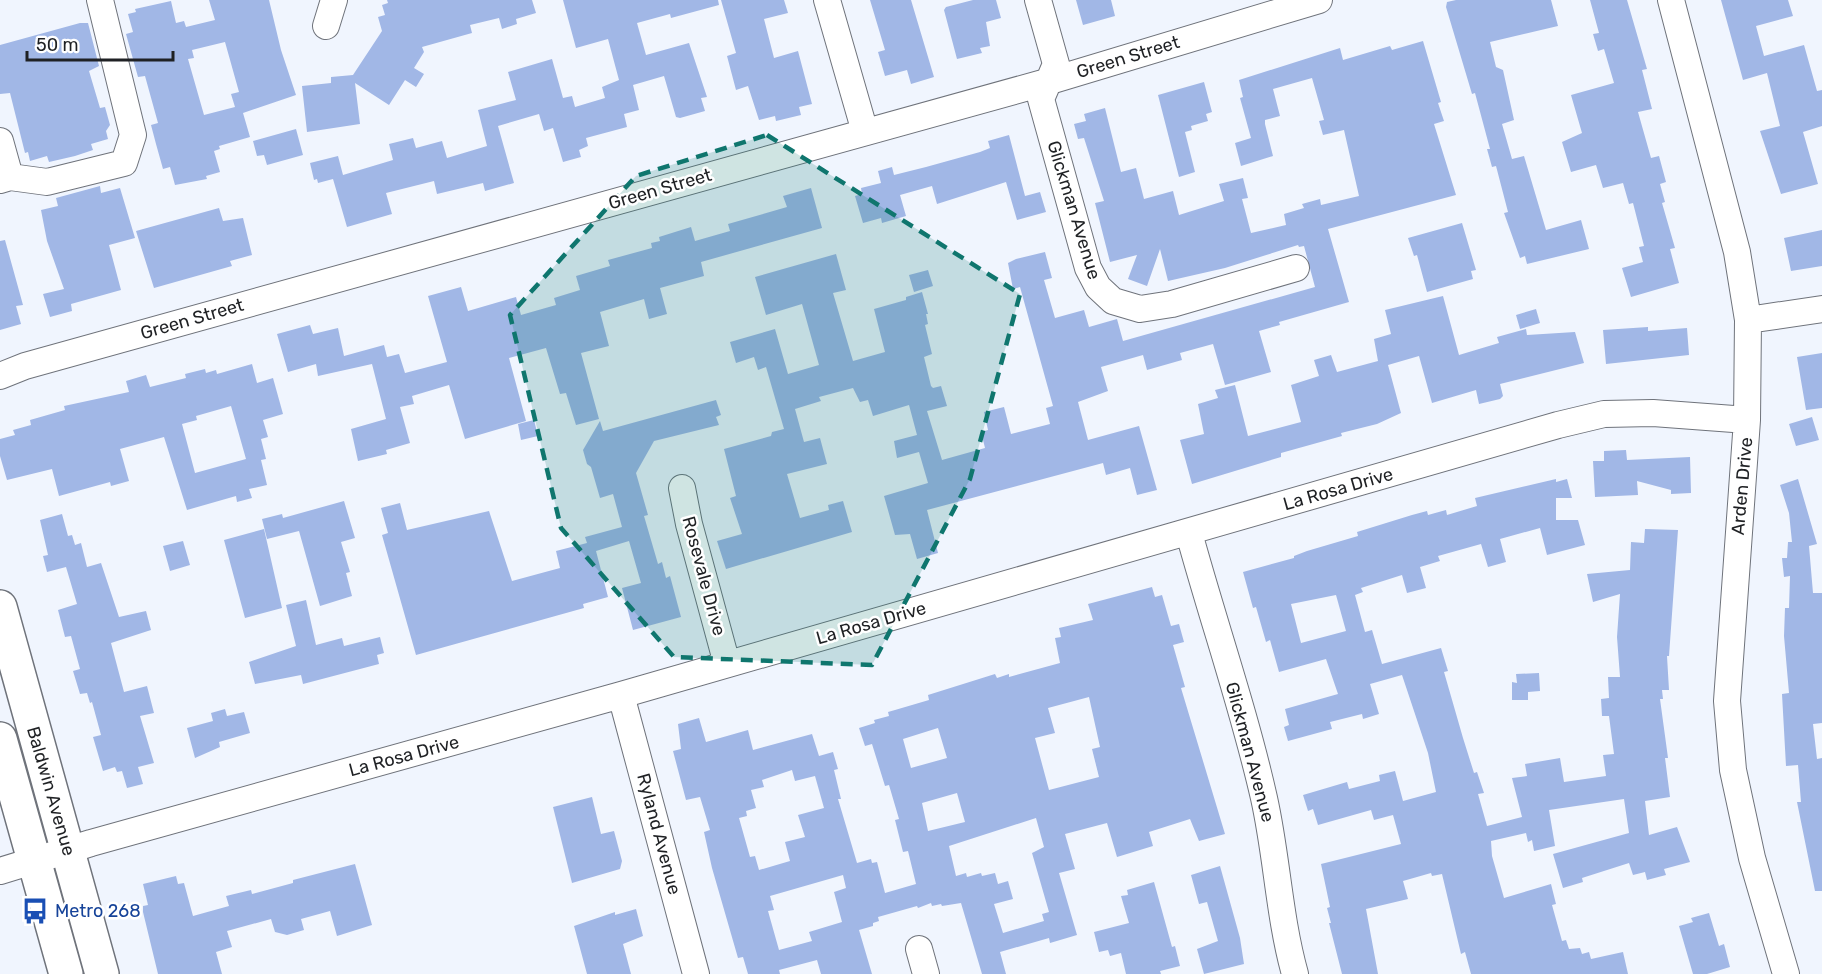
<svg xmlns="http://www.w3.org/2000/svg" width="1822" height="974" font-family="Rubik,sans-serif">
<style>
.building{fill:#a1b7e6;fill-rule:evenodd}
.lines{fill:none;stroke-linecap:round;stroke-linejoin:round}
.minor-casing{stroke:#6f737b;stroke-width:28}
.major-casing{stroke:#6f737b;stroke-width:36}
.minor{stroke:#fff;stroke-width:26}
.major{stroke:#fff;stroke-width:33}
.marked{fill:#0f766e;fill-opacity:0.2;stroke:#0f766e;stroke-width:4.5;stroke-dasharray:12 8;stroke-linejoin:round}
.labels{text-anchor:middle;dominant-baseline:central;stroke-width:5;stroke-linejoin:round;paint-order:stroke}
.street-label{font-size:18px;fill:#1f2124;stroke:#fff}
.transit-label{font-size:18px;fill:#164399;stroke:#fff;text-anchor:start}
</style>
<rect width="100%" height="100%" fill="#f0f5fe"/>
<path class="building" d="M209,0H269L281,50L296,95L243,113L250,137L219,146L220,149L214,151L220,172L206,176L207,179L175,185L170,167L163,169L156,144L151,125L158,123L145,76L138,77L126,34L133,32L128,14L136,12L135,9L171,1L176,23L184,21L186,27L215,20ZM225,42L239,92L231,94L235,107L204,115L188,59L194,58L192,50Z
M387,0H532L536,13L516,19L517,24L502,29L499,18L470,25L472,33L422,47L424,52L414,68L424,74L416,87L405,80L389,105L355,83L360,124L307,132L302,86L331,83V77L353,75L382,31L378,17L385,15L382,5L388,3Z
M563,0H718L719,5L671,18L670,14L637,23L646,55L689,43L707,97L701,98L705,111L680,118L676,117L664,76L633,85L639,110L624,114L627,127L586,138L588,146L579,150L581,157L563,162L553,128L544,131L539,114L498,126L514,183L485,191L483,183L437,194L434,181L386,193L392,214L347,227L333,179L318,183L317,179L314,180L310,163L338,156L343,175L393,160L389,144L413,138L416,148L442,141L447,158L487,146L478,110L516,100L508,72L552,59L563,98L572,96L575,107L605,98L602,87L619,80L608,39L576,48Z
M721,0H784L788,13L764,19L774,58L798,51L812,104L799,107L801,115L776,121L775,116L759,120L748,86L736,90L727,56L736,53Z
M870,0H911L934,77L911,84L907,70L885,76L878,52L885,50Z
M973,0H996L1001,18L986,22L990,46L980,48L982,53L957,59L944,10L946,7Z
M1076,0H1111L1115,16L1083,25Z
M1456,0H1551L1558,26L1490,42L1496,67L1503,70L1514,120L1502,124L1512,159L1524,156L1546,230L1581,220L1589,249L1527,264L1525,256L1520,258L1504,213L1508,212L1496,166L1492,167L1487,149H1490L1475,93L1472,94L1446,7L1447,2Z
M1590,0H1627L1647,69L1642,70L1652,109L1638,112L1651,158L1659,156L1666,182L1660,184L1665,202L1662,203L1675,248L1670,249L1679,283L1631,297L1622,268L1643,262L1639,247L1644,246L1633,203L1629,204L1623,183L1603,188L1596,165L1571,172L1562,142L1582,133L1571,95L1614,83L1604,49L1598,51L1593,34L1599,33Z
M1721,0H1788L1793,16L1756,26L1764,56L1804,45L1817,91L1822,90V126L1803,132L1818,184L1781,194L1760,131L1780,126L1767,73L1743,80Z
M80,23H88L99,66L89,71L100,108L105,107L110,125L106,131L108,139L91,144L93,150L75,156L49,162L47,156L30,161L28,152L25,153L10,93L0,94V45Z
M1423,41L1441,102L1438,103L1444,121L1434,124L1456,195L1328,229L1349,302L1279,322L1280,325L1259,331L1271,372L1225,385L1213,344L1180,353L1182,360L1147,370L1143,355L1101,367L1108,391L1078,402L1088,440L1139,426L1157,490L1137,495L1130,468L1106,475L1103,463L927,510L938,553L917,559L910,534L895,535L884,496L928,483L919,452L897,458L894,441L917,435L909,405L873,416L868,400L860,402L853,388L819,397L821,401L795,409L804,442L820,438L827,464L787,474L800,518L829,510L828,505L843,501L852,532L726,569L717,541L742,534L730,498L736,496L724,449L771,436L772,432L784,429L766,367L758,370L754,357L736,363L730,342L775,329L788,374L819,365L802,304L766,315L755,277L836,254L846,290L833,293L853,361L885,352L874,309L906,300V297L922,292L928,314H926L928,324L925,325L932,354L924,357L931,386L933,388L941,386L947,406L927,411L942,460L985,448L981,432L988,430L984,412L1004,407L1011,434L1050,424L1046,408L1053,406L1020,287L1013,289L1008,263L1016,259L1045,252L1052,278L1044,280L1055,318L1084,310L1089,327L1117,319L1123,341L1315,287L1304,246L1299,247L1298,245L1225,268L1168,281L1160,249L1147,286L1128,279L1137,255L1110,262L1095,203L1104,201L1084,138L1078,139L1074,124L1086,121L1084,114L1105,108L1121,172L1136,168L1144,199L1173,191L1179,215L1224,201L1219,184L1243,178L1248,198L1242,199L1251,233L1286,225L1284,214L1304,208L1302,204L1320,199L1321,205L1359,196L1344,130L1323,135L1319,121L1324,120L1312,78L1273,89L1280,116L1265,120V124L1273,156L1241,166L1235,143L1251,138L1240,98L1243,97L1239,80L1340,48L1343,60L1390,46L1392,50Z
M1204,82L1212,112L1206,114L1208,121L1191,126L1192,130L1185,132L1195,172L1179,177L1158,95Z
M296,129L303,155L267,165L264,155L257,156L253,141Z
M1009,135L1025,196L1040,192L1046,212L1017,220L1006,182L937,204L932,186L900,195L906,216L882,223L881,218L863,223L855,196L862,194L861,188L881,183L878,171L892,167L894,175L926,167L980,152L990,148L988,141Z
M100,186L101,193L120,188L135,238L109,245L121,290L71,304L72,311L50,317L43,294L64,289L47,241L41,210L58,206L56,198Z
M811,188L822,228L701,262L704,276L660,288L667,314L649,319L644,299L600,312L609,346L581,353L599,419L576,425L566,393L560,394L546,348L509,358L526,421L465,439L449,385L412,396L414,404L400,407L410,443L386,450L387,454L358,461L351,429L386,419L372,364L318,376L316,364L288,372L277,334L310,325L313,334L338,328L344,356L384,345L387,357L399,354L405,373L447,362L428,296L461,287L468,311L516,297L521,315L556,305L554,298L580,290L576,276L610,266L608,260L652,248L651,243L660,241L659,237L691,227L695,241L730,231L728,224L787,207L783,196Z
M219,208L223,221L243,218L252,255L230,261L232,266L154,288L136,231Z
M1462,223L1476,270L1471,271L1473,279L1427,292L1417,255L1414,256L1408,238Z
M1822,230V266L1791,271L1784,238Z
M5,240L23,305L16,306L21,324L0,330V241Z
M928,270L933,286L914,292L909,275Z
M1443,296L1459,355L1499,343L1497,337L1526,329L1527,335L1575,332L1584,363L1500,384L1503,396L1500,399L1479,404L1476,390L1432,403L1419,356L1388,365L1401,413L1377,424L1341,433L1342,436L1281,453V457L1192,484L1180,440L1204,434L1198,404L1218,398L1215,390L1235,385L1248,436L1301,422L1291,385L1319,376L1314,360L1331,355L1337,372L1378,361L1374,339L1391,334L1385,310Z
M1536,309L1540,323L1520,329L1516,315Z
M1648,327V331L1687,328L1689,355L1606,364L1603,330Z
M1822,353V408L1806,410L1797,357Z
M252,364L257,383L273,378L283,414L263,420L268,437L261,439L266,459L261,460L267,485L249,489L252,498L237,502L236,496L187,510L164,437L120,449L129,481L111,486L110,482L59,496L52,469L7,480L0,456V439L15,435L13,430L31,425L30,420L65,410L64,406L129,392L126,381L146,375L150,387L186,378L185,374L205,369L206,373L216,370L217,374ZM231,406L246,459L195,473L182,424L197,420L196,416Z
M716,400L721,415L716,417L719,425L654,441L636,473L648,515L644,516L658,564L662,562L666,578L670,576L681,617L633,630L622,588L641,583L629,541L596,551L608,597L583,604L584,608L416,655L382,535L388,533L381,508L400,503L407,530L489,511L512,581L560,568L556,551L587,543L585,537L622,527L613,494L600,498L591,467L587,464L583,450L600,421L603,431Z
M1812,417L1819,440L1796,446L1789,424Z
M534,420L538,436L521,440L518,424Z
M1626,450L1627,460L1690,457L1691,493L1671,494V490L1637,481L1638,495L1595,497L1593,461H1604V451Z
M1556,479V482L1567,479L1572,498H1556V520H1578L1585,545L1547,555L1540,528L1500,539L1506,562L1488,567L1481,544L1438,556L1440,561L1420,567L1426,588L1407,593L1402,575L1361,588L1363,592L1355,595L1365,632L1372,630L1382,664L1441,648L1448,671L1444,672L1463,738L1474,773L1477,772L1484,793L1478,794L1487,826L1522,817L1512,778L1527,776L1525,764L1560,758L1564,782L1606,776L1603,755L1614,754L1609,716H1602L1601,699L1609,698L1608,677H1620L1617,637L1620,594L1593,602L1587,574L1630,570L1631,542L1644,543L1645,529L1678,530L1669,656H1667L1669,690H1662L1663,699H1660L1668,758H1665L1670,797L1645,801L1649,835L1677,827L1690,862L1664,869L1666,875L1647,880L1645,872L1633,875L1629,863L1582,878L1583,882L1563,888L1553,854L1629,833L1624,799L1549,810L1555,846L1534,851L1532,840L1528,842L1526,833L1491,841L1492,856L1504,898L1551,884L1556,904L1552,905L1562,941L1566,940L1569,949L1580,948L1582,954L1589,952L1591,959L1623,952L1628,974H1471L1465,952L1461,954L1442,874L1432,876L1431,873L1403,881L1408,899L1366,909L1378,974H1342L1329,923H1331L1327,908L1330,907L1321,864L1401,844L1393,815L1374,820L1371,810L1318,825L1313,809L1308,811L1303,795L1347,782L1349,789L1380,781L1379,775L1395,771L1403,801L1436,792L1428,753L1402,675L1370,684L1379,714L1363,719L1362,714L1330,722L1332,729L1288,741L1284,727L1289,725L1285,709L1338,694L1326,659L1279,672L1270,640L1266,642L1256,607L1253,608L1243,572L1294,558V556L1307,551L1358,536L1357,532L1412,515L1427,511L1428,515L1446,510L1447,515L1477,506L1475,498ZM1336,595L1346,631L1301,643L1291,604Z
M1798,479L1817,544L1809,546L1813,593H1822V723L1813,724L1817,759L1822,758V891H1815L1797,802H1801L1798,765L1786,766L1782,694L1789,693L1784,636L1785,608H1789L1790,576L1784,577L1782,558H1787L1788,542H1792L1789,513L1780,485Z
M344,501L355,538L341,542L350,572L346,573L352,596L320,606L299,531L267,539L262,519L282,514L283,518Z
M62,514L68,536L72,535L75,545L81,543L87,567L101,563L119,617L146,611L151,630L111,643L124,692L147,686L154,713L140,716L154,763L138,767L143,784L127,788L122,771L117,772L115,767L103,771L93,737L101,735L92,702L90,703L87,693L80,694L73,671L80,669L71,636L65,637L58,610L77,604L66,567L47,572L43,556L48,555L40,520Z
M264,529L282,608L245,618L224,540Z
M183,541L190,565L170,571L163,546Z
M1152,587L1155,597L1162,595L1171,626L1179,624L1184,642L1173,645L1185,687L1181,688L1225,834L1199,841L1190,819L1149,832L1153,846L1117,857L1107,823L1065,834L1075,869L1059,873L1077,935L1050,943L1049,938L1000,952L1006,974H982L961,903L942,906L941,904L932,906L931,903L918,908L917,906L878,917L879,921L873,923V926L859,930L872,974H821L817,960L779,970L780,974H748L743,957L738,958L712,868L704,832L710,830L700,797L686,800L673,751L681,749L678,724L699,718L706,742L748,730L753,750L812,734L819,756L833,752L838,769L834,770L841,799H838L857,863L871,859L872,863L877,862L885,893L916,884L908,851L903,852L895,820L899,819L889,785L885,786L872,744L865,746L859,728L875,723L874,720L889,716L888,712L895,710L929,700L928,695L995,674L997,678L1009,674V677L1060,663L1055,638L1061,637L1059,628L1093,620L1088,604ZM1089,697L1100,747L1092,749L1099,777L1049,790L1035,738L1055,733L1048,708ZM938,728L947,758L911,768L903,739ZM792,770L795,781L815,776L824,808L798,815L805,837L785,842L790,861L759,870L755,856L750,857L739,818L747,816L746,811L756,808L751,790L764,787L762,780ZM957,793L965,822L928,831L922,803ZM1036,818L1044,847L1032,853L1049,912L1042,914L1044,921L1003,933L994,904L1013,899L1008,881L998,884L995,873L982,876L981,873L967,877L966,873L956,876L949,846ZM843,875L846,888L834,892L842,922L809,932L812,941L779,950L768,911L774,910L770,896Z
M306,600L316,645L342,638L344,646L380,637L384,653L377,655L379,664L303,684L301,675L255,684L249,662L296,646L286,605Z
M1539,673L1540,691L1528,692V700H1512V682L1517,683L1516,674Z
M225,709L227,716L244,712L250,733L219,742L220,747L195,758L187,728L213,721L211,713Z
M592,797L601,834L614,831L622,861L620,869L572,883L553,807Z
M355,864L372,925L337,936L330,911L301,919L304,930L287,935L275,932L271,919L227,931L232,947L216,952L222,974H158L143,912V906L148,905L143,884L176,876L178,884L184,883L193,916L229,906L226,896L251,890L252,894L293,883V880Z
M1220,866L1240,938L1244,964L1204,974L1197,949L1218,941L1207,902L1199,904L1191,875Z
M1154,882L1172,947L1175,946L1180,966L1160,971L1161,974H1126L1121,953L1110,956L1108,950L1099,952L1094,932L1129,923L1121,896L1128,895L1127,890Z
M636,909L643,936L623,944L631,974H587L574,926L615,912V915Z
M1709,913L1719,946L1724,944L1730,967L1707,974H1693L1679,926L1693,922L1691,918Z"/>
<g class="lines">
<g class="minor-casing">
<path id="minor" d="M827,0L865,132
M1038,0L1056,64L1041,99L1088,268L1098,287L1113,301L1140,309L1172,304L1296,268
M1671,0L1737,252L1748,320L1747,420L1727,701L1733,770L1752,858L1786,974
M326,26L334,0
M0,141L10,177
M0,180L10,177L47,182L124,163L133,135L100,0
M1748,320L1822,309
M0,376L25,366L1050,81L1319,0
M682,488L689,524L727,664
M1189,533C1213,621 1244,709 1264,798C1277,856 1279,917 1295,974
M621,695L696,974
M0,871L91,843L621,695L1558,425L1604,414L1653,413L1747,420
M919,949L926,974"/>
</g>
<g class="major-casing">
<path id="major" d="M0,607L102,974
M0,739L66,974"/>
</g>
<use href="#minor" class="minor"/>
<use href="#major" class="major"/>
</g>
<path class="marked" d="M767,135L1020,294L970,479L872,665L674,657L561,528L510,315L636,176Z"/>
<defs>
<g id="bus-bare" transform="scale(2.07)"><path d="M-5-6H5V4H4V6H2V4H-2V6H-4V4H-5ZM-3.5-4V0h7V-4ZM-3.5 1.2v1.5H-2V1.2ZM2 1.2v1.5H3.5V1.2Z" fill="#1a4fb4" stroke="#fff" stroke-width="2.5" paint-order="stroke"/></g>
</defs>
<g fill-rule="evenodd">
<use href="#bus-bare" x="35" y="911"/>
</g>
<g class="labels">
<g class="street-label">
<text transform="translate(1128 57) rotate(-17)">Green Street</text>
<text transform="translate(660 189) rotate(-16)">Green Street</text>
<text transform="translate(1074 210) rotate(73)">Glickman Avenue</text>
<text transform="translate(192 319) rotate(-16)">Green Street</text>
<text transform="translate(1742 486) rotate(-85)">Arden Drive</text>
<text transform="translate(1338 489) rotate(-16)">La Rosa Drive</text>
<text transform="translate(704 576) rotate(75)">Rosevale Drive</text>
<text transform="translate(871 623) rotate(-16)">La Rosa Drive</text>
<text transform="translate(1250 752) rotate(75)">Glickman Avenue</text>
<text transform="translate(404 756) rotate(-15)">La Rosa Drive</text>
<text transform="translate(51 791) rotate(74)">Baldwin Avenue</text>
<text transform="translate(659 834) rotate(75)">Ryland Avenue</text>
</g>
<g class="transit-label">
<text x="55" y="911">Metro 268</text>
</g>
</g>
<path d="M27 51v9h146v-9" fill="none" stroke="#1f2124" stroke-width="3"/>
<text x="36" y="51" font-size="18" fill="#1f2124" stroke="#ffffff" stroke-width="4.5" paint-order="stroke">50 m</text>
</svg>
